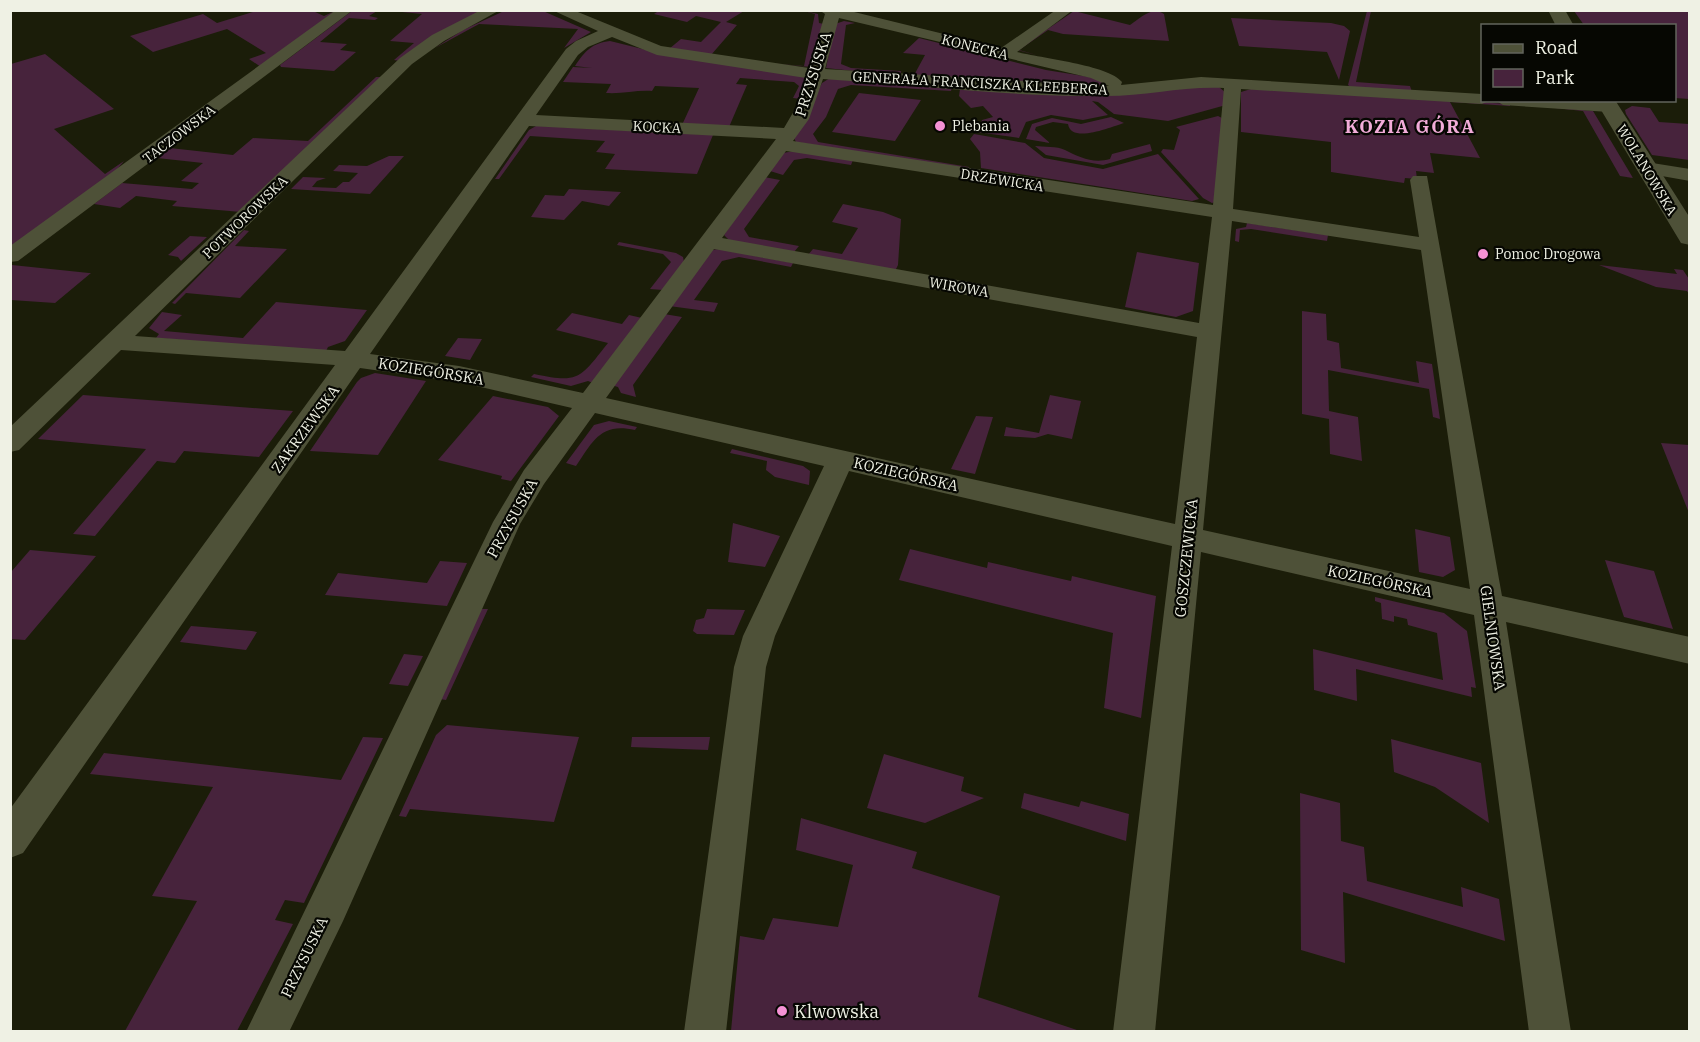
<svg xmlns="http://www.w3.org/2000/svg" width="1700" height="1042" font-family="'IBM Plex Serif',serif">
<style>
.green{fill:#47233c}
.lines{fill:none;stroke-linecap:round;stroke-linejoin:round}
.minor{fill:#4e5138;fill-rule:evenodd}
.tertiary{fill:#4e5138;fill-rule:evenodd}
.poi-dot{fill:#f491d4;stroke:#060702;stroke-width:2}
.labels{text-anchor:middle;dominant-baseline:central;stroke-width:4.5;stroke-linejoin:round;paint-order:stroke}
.far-street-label{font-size:14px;fill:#eff1e4;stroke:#060702}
.far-poi-label{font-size:14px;fill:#eff1e4;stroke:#060702;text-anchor:start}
.street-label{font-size:15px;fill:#eff1e4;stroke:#060702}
.far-district-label{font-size:18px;font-weight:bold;letter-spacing:1.5px;fill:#f2acd9;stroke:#060702}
.near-poi-label{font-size:18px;fill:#eff1e4;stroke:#060702;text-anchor:start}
</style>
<rect width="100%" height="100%" fill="#1b1d09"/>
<path class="green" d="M660,10L744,11L726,22L737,25L711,55L669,49L681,39L701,42L721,22L696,16L687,22L654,14Z
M256,11H313L324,16L335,11L261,67L249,59L266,53L227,29L153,52L130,36L203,14L217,23Z
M352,11H377L369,16L378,18L375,20L349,18L320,42L347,44L340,50L356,52L334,71L281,67L280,65Z
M392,11H485L400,61L394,60L414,43L390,41L422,14Z
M504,11H543L591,32L564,48L578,29L479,24L435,48L463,30Z
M804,11L818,14L819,23L824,24L811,67L767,63L804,66L815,14Z
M1074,11L1130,25C1141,18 1151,6 1164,14L1169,41L1063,34L1048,30L1019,50L1037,55L1017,50Z
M1367,11H1371L1356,82L1410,86L1412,92L1352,89L1348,85Z
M1574,11H1689V99L1675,98L1674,26L1584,25Z
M1231,18L1331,23L1344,26L1350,31L1339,80L1327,52L1239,46Z
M844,21L855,23L846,25L841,64L851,68L901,71L900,76L826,68L835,24Z
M919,38L1046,70L1096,78L1107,85L913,77L925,55L903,53Z
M610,41L671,56L808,77L801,99L793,98L799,86L794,82L740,78L736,84L747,85L729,127L682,125L699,88L655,86L652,91C636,90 623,94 606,93L611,84L563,82L573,67L592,68L575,66C585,51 592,43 610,41Z
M45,54L114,109L54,129L105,174L124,161L110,178L11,250V64Z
M376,77H382L241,212L172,206L177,201L136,196L120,208L94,204L122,183L192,189L199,183L181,181L203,163L157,158L170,148L233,155L253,138L308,141Z
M830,78L952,87L951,91L851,85L838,89L826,117L813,134L818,142L969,167L968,169L796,142L794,138L822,83Z
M1181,85L1219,87L1226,93V105L1168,121L1114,114L1098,102L1092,101L1108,115L1083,120L1051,115L1026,122L1019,138L977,132L982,120L993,117L983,106L971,108L959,96L960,89L1068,94Z
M1251,89L1510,104V106L1450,102L1480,158L1430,153L1434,173L1416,171L1417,179L1405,178L1404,183L1331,172V142L1241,132V92Z
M859,93L921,100L895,141L832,132Z
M1536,106L1593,111L1633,178L1620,176L1583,111Z
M1632,106L1650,108L1659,122L1689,124V160L1652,155L1626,114L1625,110Z
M1218,116L1224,119L1215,202L1212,203L1203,198L1161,152L1163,149L1174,150L1180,130L1176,127Z
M1111,117L1124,123C1111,127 1071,144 1068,124L1053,122L1036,127L1035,130L1050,143L1026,139L1032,124L1052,118L1081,124Z
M536,126H541L713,135L697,174L605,169L615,154L596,152L605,141L530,136L499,179H495L529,130Z
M974,134L1025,143L1044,158L1103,169L1158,154L1199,199L1192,201L981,168L980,152L970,139Z
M1150,144L1152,151L1103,165L1046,155L1035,146C1044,147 1057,146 1065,150C1079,157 1093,164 1110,159L1112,154Z
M794,151L853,160L851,165L807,158L794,160L783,175L770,171L783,153Z
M389,156H404L370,194L291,189L303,177L326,178L317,181L312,187L336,188L343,182H349L358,173L333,171L339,165L367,166Z
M764,177L780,180L744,229L749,237L799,246L794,252L729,240L724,235Z
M569,189L621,192L609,206L582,201L564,220L531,217L545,195L564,196Z
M843,204L883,212L901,219L898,265L895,271L808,255L813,249L842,254L858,228L832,222Z
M1247,223L1328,235L1327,241L1251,229L1240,230L1239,242L1235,241L1236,229L1246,227Z
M244,230L249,231L235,246L287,249L240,298L186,293L175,304L172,303Z
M190,236L207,237L181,261L178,257L168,255Z
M619,242L676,253L683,257L684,262L663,290L650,289L671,262L663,254L617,245Z
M719,249L793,263L791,267L739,257L722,261L694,300L718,303L714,312L669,306L711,250Z
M1137,252L1199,263L1193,311L1176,317L1125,307Z
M12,265L89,273H91L55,303L11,300Z
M1599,265L1677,274L1674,269L1683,270L1689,279V294L1687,291L1656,287Z
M276,302L367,310L345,341L328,347L326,351L156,338L159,334L149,328L162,312L182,315L164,331L243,338Z
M1302,311L1326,314L1327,340L1339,343L1341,368L1419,383L1416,361L1432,364L1440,419L1433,417L1429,389L1328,370L1329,411L1358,417L1362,461L1330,454L1329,419L1302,414Z
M572,313L622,324L629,315L642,318L593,383L588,381L571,386L531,377L534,374C580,384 580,378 608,343L556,330Z
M664,314L682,317L633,385L636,397L621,393L618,387L611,385Z
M458,338L482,339L470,360L445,356Z
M375,373L426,381L378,455L310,451L357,382L361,378Z
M83,395L293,411L259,457L184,451L175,463L157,461L95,536L73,534L146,449L38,439Z
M1050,395L1081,401L1072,439L1048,434L1035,438L1004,436L1006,427L1039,433Z
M493,396L548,407L559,416L511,481L501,479L502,476L438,460Z
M976,416L993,417L975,474L951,469Z
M609,421L637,427L635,430C601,422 593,441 576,466L566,463L594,425Z
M1661,443L1689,445V513Z
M732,449L803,466L810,471L809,485L775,477L766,470L767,461L730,453Z
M733,523L780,536L765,567L728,562Z
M1415,529L1450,537L1455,570L1443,577L1419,572Z
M910,549L987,568L988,562L1071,581L1072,576L1156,596L1141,718L1104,708L1113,633L899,580Z
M30,550L96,556L25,640L11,639V572Z
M1605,560L1654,571L1673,629L1624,617Z
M440,561L467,563L447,606L325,595L338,573L427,583Z
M1375,597L1444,613L1467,631L1476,688L1471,687L1472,697L1356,669L1357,701L1314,690L1313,649L1443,680L1437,633L1408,625L1407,619L1394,616V622L1382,619L1381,603L1375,601Z
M480,609H488L446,700L440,699Z
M707,609L745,610L734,635L697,634L693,631L696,620L704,618Z
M191,626L252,631L257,632L246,650L180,642Z
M404,654L423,656L408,686L389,684Z
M447,725L579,737L554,822L410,809L406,817L399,816L436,735Z
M363,737L383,738L304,903L285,900L275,920L293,924L237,1031H125L197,901L152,896L213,787L90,774L104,753L341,780Z
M632,737H710L708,750L631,747Z
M1391,739L1481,763L1489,823L1435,787L1394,772Z
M884,754L964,777L961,791L984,798L925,823L867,808Z
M1024,793L1079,807L1081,801L1129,814L1126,841L1021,808Z
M1300,793L1340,803L1341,841L1364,847L1367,881L1463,907L1461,887L1499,899L1505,941L1343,892L1345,963L1301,950Z
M801,818L917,852L912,868L1000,896L978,997L1080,1031H731L740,936L764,940L773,918L838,927L853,865L796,850Z"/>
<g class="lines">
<path class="minor" d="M336,10H353L18,261L10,262V246Z
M481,10H500L444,41L412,64L135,336L345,351L566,49L576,41L598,31L552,10H573L661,46L809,68L825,14L819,10H846L1001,48L1056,10H1073L1017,52C1040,58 1109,65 1122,82L1121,85L1201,77L1482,94V100H1490L1482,104L1241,89L1233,209L1419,237L1410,180L1413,176H1427L1502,596L1690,637V664L1506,622L1571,1032H1529L1474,615L1201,552L1155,1032H1113L1172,546L849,471L775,636L766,667L726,1032H684L734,667L743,636L824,466L595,413L544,484L520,524L343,921L289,1032H246L493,522L524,470L572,408L459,382L360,368L23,853L10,858V809L335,365L121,350L19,450L10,452V427L400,58L432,35ZM839,18L1091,78L1109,86L825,69ZM612,37L657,55L806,78L798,104L784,128L536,115L578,55L588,47ZM823,79C916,85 1012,97 1106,96C1146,96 1184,86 1224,88L1213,205L793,141L809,119ZM529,126L776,139L583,393L459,366L370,354ZM786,151L1212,217L1199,323L722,238ZM1232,221L1421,250L1470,589L1203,530ZM714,249L1197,337L1175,524L606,398Z
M1495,100C1514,100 1609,95 1618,107L1609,112L1503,105Z
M1646,162L1690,169V181L1639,172L1636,168L1639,164Z"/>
<path class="tertiary" d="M1548,10H1565L1574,26H1556Z
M1595,100H1615L1690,218V245L1681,243L1678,238Z"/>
</g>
<g class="poi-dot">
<circle cx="940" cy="126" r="6"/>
<circle cx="1483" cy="254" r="6"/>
<circle cx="782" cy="1011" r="6"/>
</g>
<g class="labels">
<g class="far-street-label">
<text transform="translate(975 47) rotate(14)">KONECKA</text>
<text transform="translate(980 83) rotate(3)">GENERAŁA FRANCISZKA KLEEBERGA</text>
<text transform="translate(657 127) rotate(3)">KOCKA</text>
<text transform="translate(179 134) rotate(-37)">TACZOWSKA</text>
<text transform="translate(1647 170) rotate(59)">WOLANOWSKA</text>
<text transform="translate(1002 180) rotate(9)">DRZEWICKA</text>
<text transform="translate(245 217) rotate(-44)">POTWOROWSKA</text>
<text transform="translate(959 287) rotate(10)">WIROWA</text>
</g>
<g class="far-poi-label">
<text x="952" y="126">Plebania</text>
<text x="1495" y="254">Pomoc Drogowa</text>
</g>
<g class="street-label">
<text transform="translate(813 74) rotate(-72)">PRZYSUSKA</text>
<text transform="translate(431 371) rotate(9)">KOZIEGÓRSKA</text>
<text transform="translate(305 429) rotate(-54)">ZAKRZEWSKA</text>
<text transform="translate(906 474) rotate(13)">KOZIEGÓRSKA</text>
<text transform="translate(512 518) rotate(-61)">PRZYSUSKA</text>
<text transform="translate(1186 558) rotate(-84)">GOSZCZEWICKA</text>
<text transform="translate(1380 581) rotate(12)">KOZIEGÓRSKA</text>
<text transform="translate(1493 638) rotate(82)">GIELNIOWSKA</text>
<text transform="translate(304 957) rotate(-64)">PRZYSUSKA</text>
</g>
<g class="far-district-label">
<text x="1410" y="126">KOZIA GÓRA</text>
</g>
<g class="near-poi-label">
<text x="794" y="1011">Klwowska</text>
</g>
</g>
<rect width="1700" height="1042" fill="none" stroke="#eff1e4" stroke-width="24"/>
<rect x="1481" y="24" width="195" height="78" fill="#060702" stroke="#63655c" stroke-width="1.5"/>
<rect x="1493" y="44" width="30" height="9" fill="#4e5138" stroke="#63655c" stroke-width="1.5"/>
<text x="1535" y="54" font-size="18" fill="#eff1e4">Road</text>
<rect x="1493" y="69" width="30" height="18" fill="#47233c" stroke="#63655c" stroke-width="1.5"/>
<text x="1535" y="84" font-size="18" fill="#eff1e4">Park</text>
</svg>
